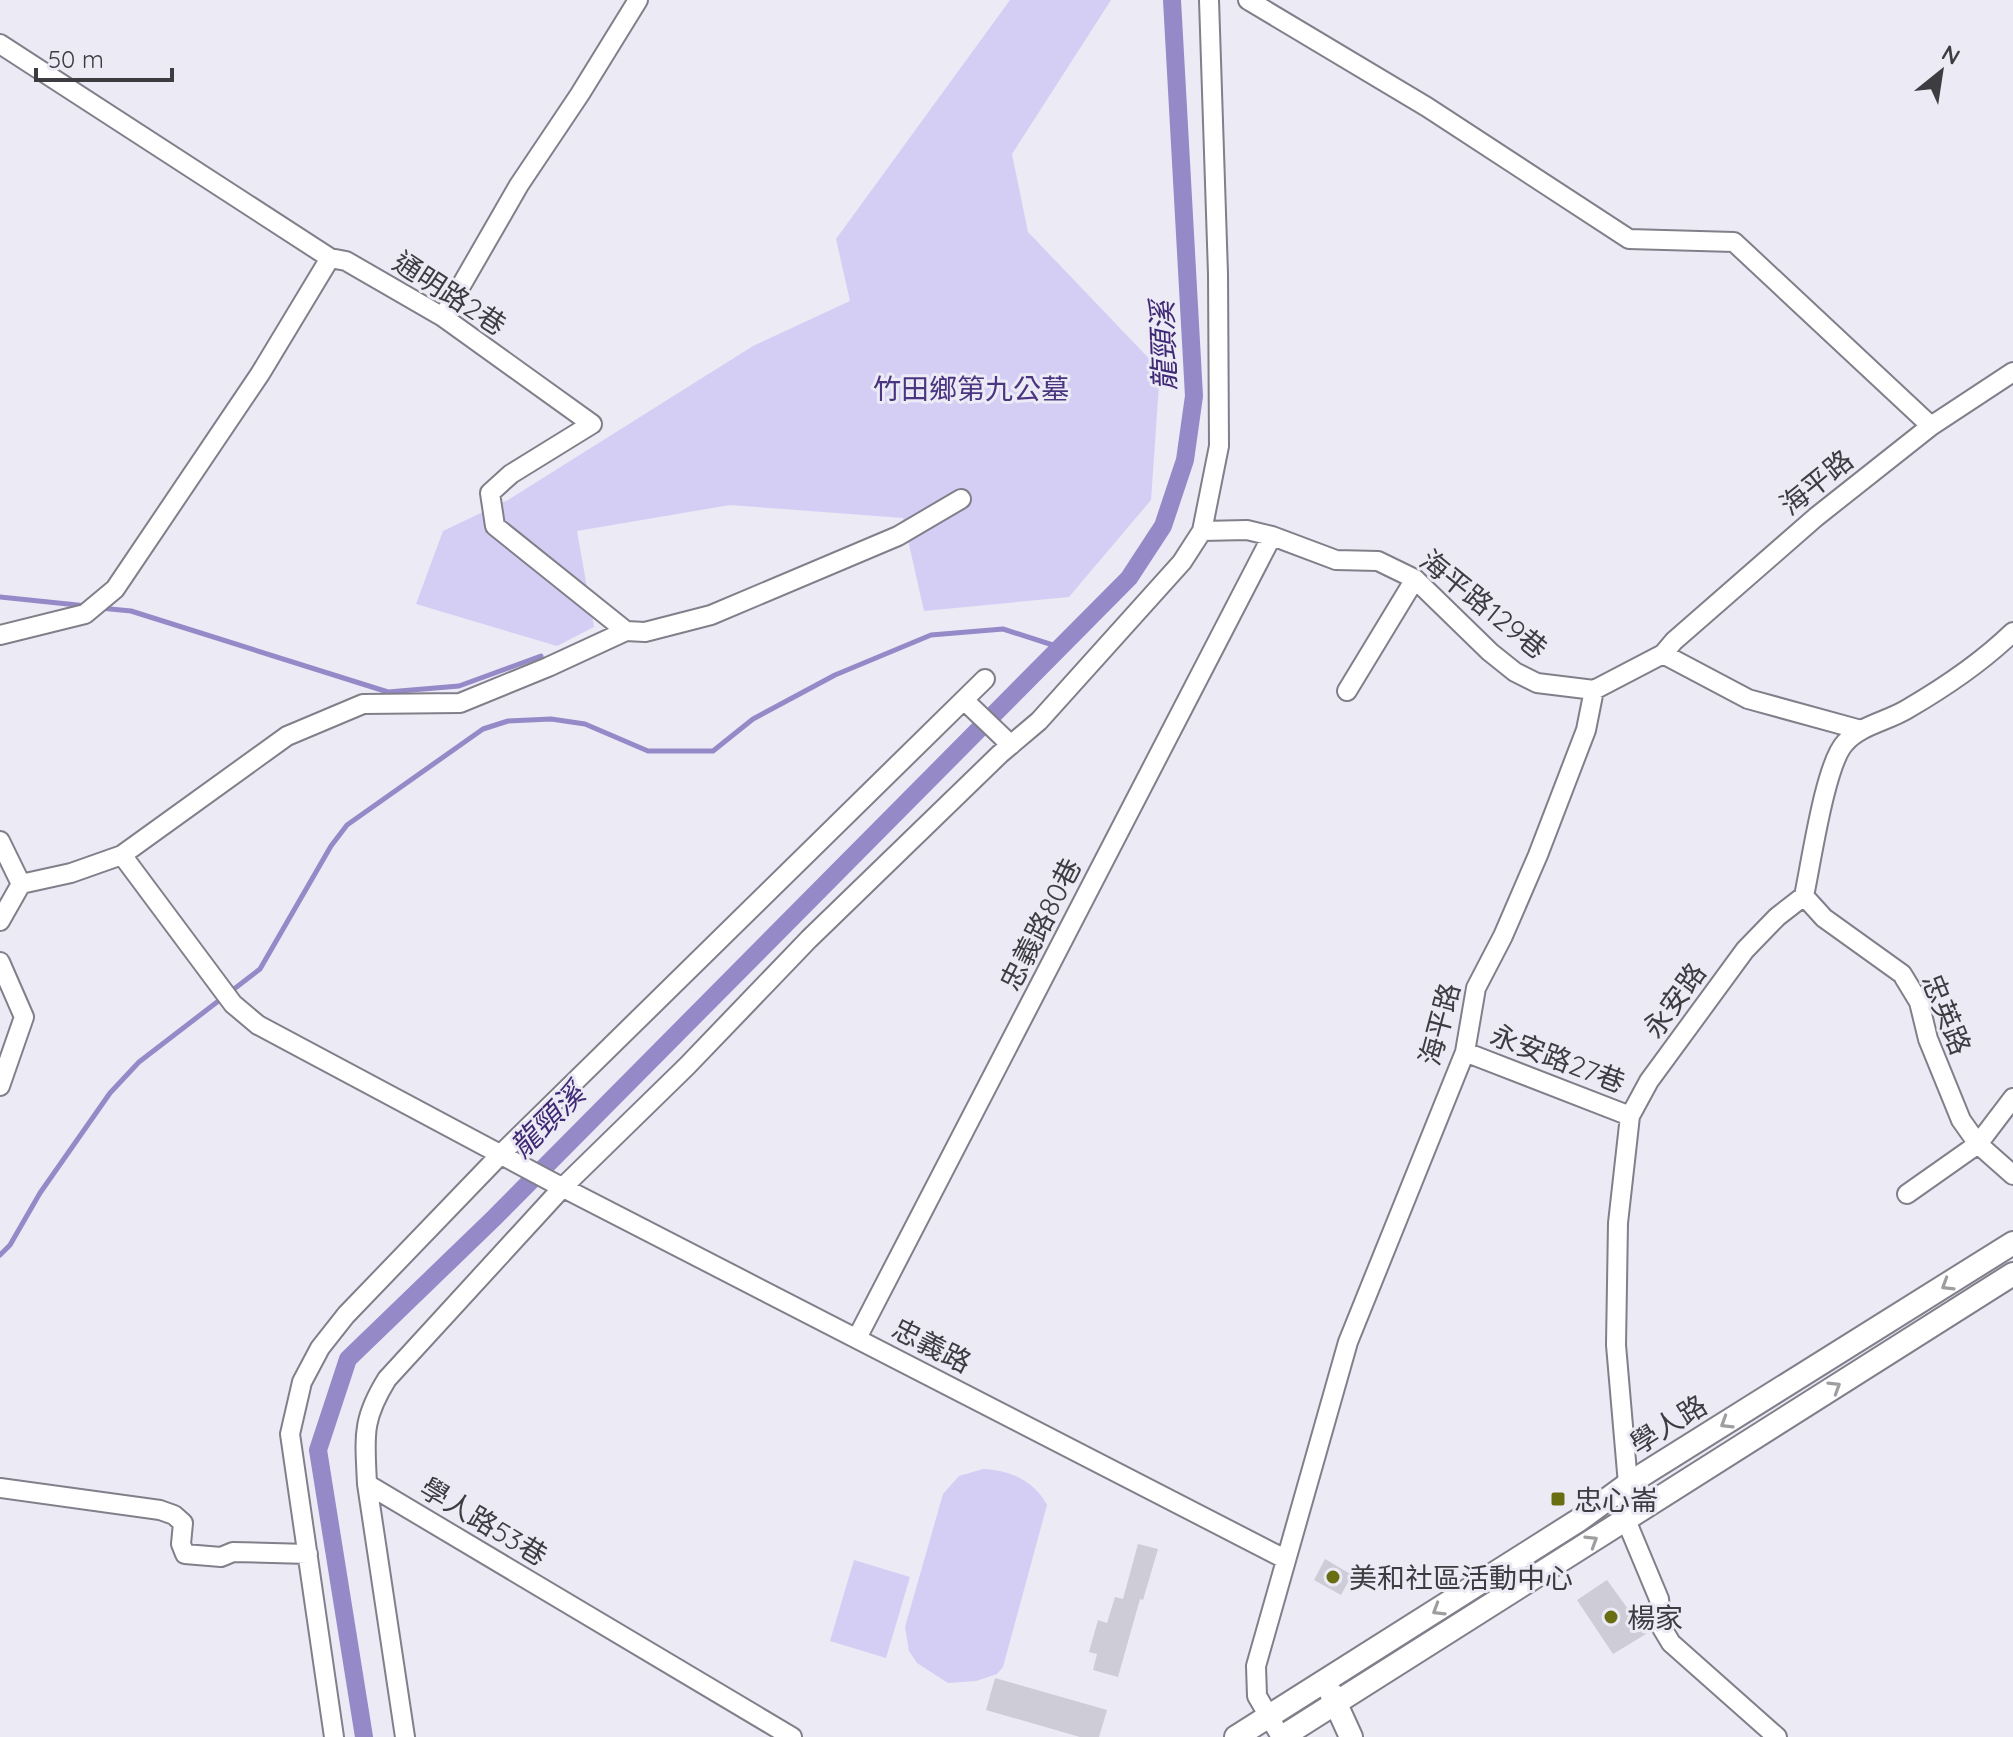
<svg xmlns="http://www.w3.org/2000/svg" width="2013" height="1737" font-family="Quicksand,'Noto Sans TC',sans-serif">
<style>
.green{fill:#d4cef5}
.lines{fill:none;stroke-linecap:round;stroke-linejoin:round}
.stream{stroke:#9689c8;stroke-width:5}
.canal{stroke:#9689c8;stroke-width:18}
.building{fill:#ceccd7}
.minor-casing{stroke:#817f89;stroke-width:22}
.major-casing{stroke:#817f89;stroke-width:26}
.minor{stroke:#fff;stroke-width:18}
.major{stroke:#fff;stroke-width:22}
.oneway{stroke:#9e9ea0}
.poi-dot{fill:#696e13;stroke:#ebeaf5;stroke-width:3}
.labels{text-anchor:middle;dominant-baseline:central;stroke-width:6;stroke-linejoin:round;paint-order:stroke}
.street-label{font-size:28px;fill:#3d3c41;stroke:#ebeaf5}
.park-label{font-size:28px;fill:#4a3580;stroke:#ebeaf5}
.poi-label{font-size:28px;fill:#3d3c41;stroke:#ebeaf5;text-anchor:start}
.water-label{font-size:30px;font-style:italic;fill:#3f2974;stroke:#ebeaf5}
</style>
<rect width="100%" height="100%" fill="#ebeaf5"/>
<path class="green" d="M1010,0H1111L1012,154L1028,232L1160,370L1151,500L1069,597L924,611L903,518L730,505L577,531L594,627L557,646L416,604L443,531L508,500L753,346L850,301L836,239Z
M983,1469C1009,1470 1034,1480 1047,1505L1003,1667L997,1674L976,1681L948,1683L917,1663L909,1651L905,1627L943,1494L959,1476Z
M854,1560L910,1577L886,1658L830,1641Z"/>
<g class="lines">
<path class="stream" d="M0,597L87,606
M100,608L131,611L388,692L459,686L541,656
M0,1255L10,1245L40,1193L110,1093L139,1062L260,969L331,846L347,825L483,729L508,721L551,719L585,724L648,751H713L753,719L835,675L931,635L1003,629L1059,647"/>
<path class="canal" d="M364,1737L318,1450L348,1359L493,1219L1129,578L1163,526L1185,460L1194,396L1172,0"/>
</g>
<path class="building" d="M1138,1544L1158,1549L1143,1600L1140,1599L1118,1677L1093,1670L1097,1654L1089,1652L1098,1620L1107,1623L1115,1597L1123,1599Z
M1325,1559L1352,1575L1341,1595L1314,1580Z
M1607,1580L1646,1634L1613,1654L1577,1600Z
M995,1678L1107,1710L1099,1737H1080L986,1710Z"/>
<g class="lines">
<g class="minor-casing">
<path id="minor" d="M1248,0L1427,107L1629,239L1734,242L1931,426
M0,44L330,258L346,261L443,317L592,424L511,474L490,493L495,526L626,631
M443,317L519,185L580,94L638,0
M1202,531L1247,530L1272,536L1336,560L1378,561L1415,579L1490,652L1515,672L1537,683L1594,690
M0,635L85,614L115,589L260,374L330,258
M1663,654L1748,699L1861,730
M1347,691L1415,579
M965,701L1011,745
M0,841L21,884
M122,855L287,736L363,704L460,703L548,667L626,631L645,632L711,615L898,536L961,499
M21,884L71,873L122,855L233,1004L258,1025L552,1182L1285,1559
M1804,896L1824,918L1902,974L1919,1002L1928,1039L1961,1120L1978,1144L2013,1175
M0,921L21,884
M0,962L24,1017L0,1086
M1465,1052L1630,1116
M1907,1194L1978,1144L2013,1098
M857,1338L1272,536
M367,1484C365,1437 361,1421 387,1379L563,1187L687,1066L809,939L1000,754L1039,721L1182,562L1202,531L1219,446L1218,274L1209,0
M0,1488L160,1510L174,1515L183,1523L181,1544L185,1554L221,1557L233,1552L308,1554
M334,1737L290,1434L302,1382L320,1348L346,1315L501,1154L985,679
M405,1737L367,1484L792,1737
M1281,1737L1257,1696L1256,1666L1348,1342L1465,1052L1476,988L1503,936L1538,855L1586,730L1594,690L1663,654L1674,641L1816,517L1931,426L2013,372
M1777,1737L1671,1643L1662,1628L1659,1599L1626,1520L1628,1484L1616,1345L1618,1223L1630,1116L1649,1081L1745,950L1777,917L1804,896C1811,864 1825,764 1845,743C1860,725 1889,721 1909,708C1945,687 1983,661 2013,632"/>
</g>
<g class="major-casing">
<path id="major" d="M1331,1693L1351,1737
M1236,1737L1579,1520L1628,1484L2013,1243
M1282,1737L2013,1274"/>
</g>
<use href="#minor" class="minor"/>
<use href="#major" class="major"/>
</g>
<defs><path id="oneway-chevron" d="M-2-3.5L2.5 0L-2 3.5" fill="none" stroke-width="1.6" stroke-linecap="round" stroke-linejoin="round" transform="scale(2)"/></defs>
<g class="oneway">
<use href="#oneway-chevron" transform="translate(1947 1285) rotate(148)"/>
<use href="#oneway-chevron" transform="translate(1835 1387) rotate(-32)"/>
<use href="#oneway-chevron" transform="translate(1726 1423) rotate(148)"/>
<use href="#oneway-chevron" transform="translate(1592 1541) rotate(-32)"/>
<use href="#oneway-chevron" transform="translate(1438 1610) rotate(148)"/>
</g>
<g class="poi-dot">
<rect x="1550" y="1491" width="16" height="16" rx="4"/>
<circle cx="1333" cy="1577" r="8"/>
<circle cx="1611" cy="1617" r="8"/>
</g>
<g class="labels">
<g class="street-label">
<text transform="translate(450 293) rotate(33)">通明路2巷</text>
<text transform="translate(1816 482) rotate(-39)">海平路</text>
<text transform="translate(1484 604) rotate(39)">海平路129巷</text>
<text transform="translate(1040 924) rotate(-63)">忠義路80巷</text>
<text transform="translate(1674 1000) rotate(-54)">永安路</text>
<text transform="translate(1947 1014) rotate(68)">忠英路</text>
<text transform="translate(1439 1024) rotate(-75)">海平路</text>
<text transform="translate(1558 1058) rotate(21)">永安路27巷</text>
<text transform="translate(932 1345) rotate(27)">忠義路</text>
<text transform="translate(1668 1424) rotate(-32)">學人路</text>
<text transform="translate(484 1521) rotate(31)">學人路53巷</text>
</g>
<g class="park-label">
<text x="971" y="388">竹田鄉第九公墓</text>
</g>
<g class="poi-label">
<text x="1574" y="1499">忠心崙</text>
<text x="1349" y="1577">美和社區活動中心</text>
<text x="1627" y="1617">楊家</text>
</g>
<g class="water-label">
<text transform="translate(1163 346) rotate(-92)">龍頸溪</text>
<text transform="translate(547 1120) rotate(-45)">龍頸溪</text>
</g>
</g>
<g transform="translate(1941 72) rotate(30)" stroke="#ebeaf5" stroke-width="6" paint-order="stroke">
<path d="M0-6L14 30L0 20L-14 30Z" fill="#3d3c41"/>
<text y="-12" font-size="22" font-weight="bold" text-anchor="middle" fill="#3d3c41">N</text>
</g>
<path d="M36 68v12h136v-12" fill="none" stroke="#3d3c41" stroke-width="4"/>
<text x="48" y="68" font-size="24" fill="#3d3c41" stroke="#ebeaf5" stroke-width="6" paint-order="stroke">50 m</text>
</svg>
